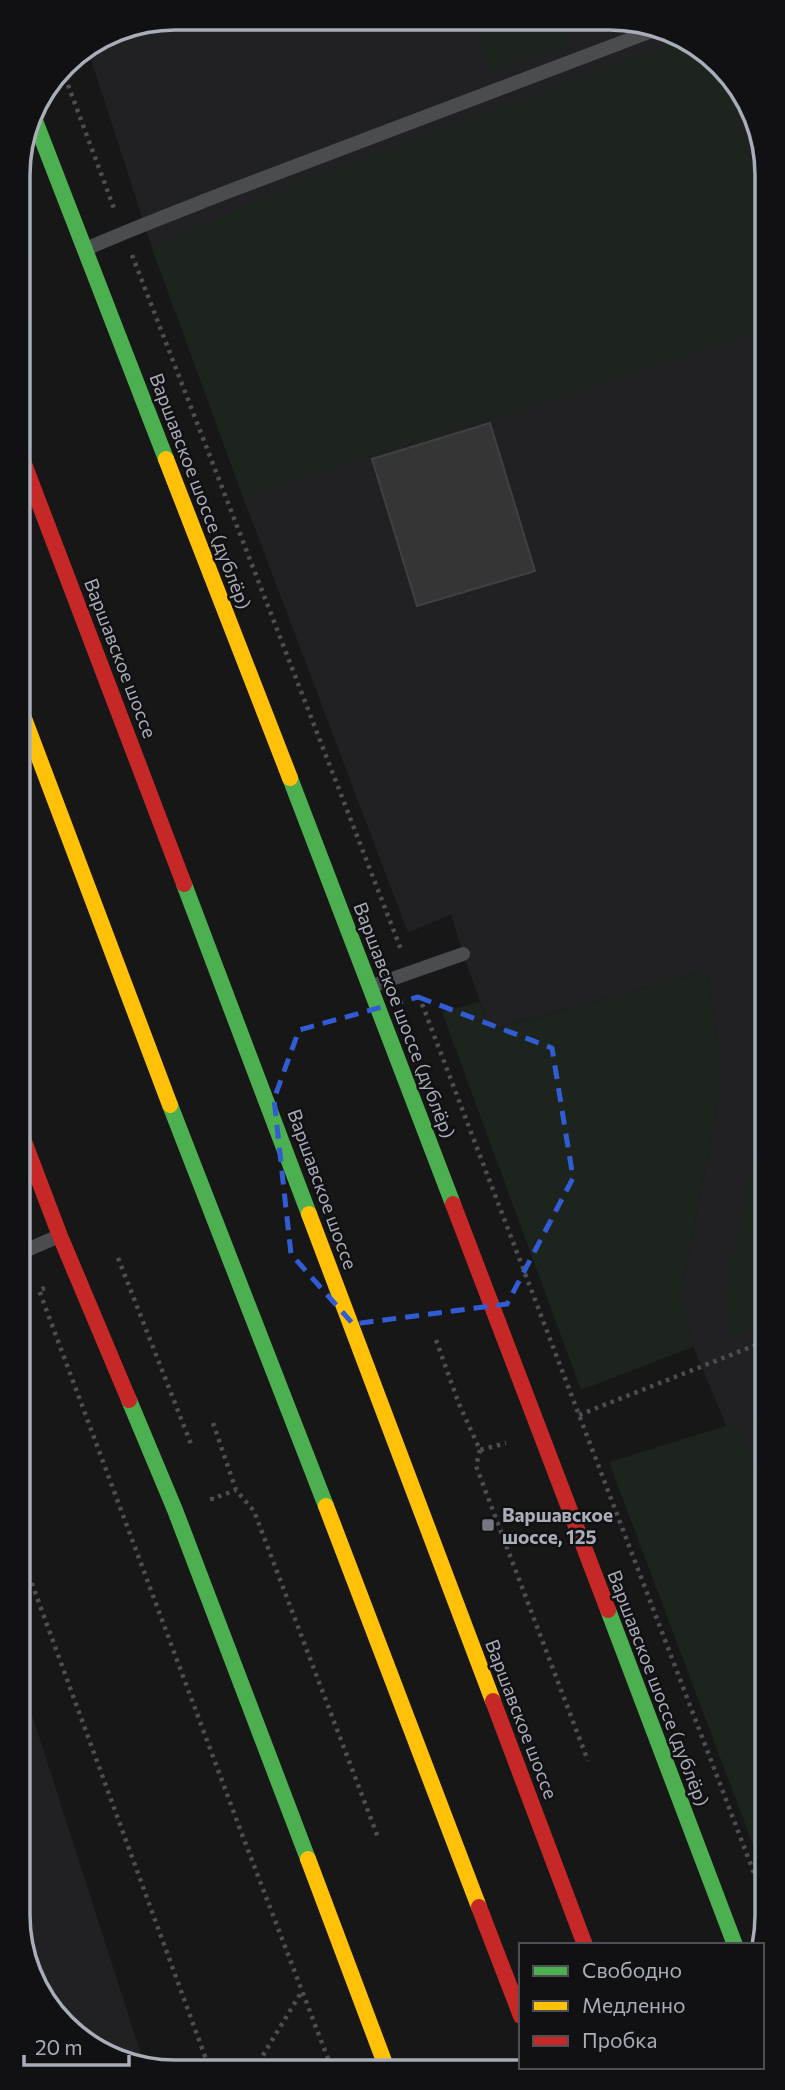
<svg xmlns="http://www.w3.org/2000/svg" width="785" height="2090" font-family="Commissioner,sans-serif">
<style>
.built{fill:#212123}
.green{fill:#1d241e}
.building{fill:#353536;stroke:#3f4043;stroke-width:2}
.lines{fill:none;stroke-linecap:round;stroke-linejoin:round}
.path{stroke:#4d4e52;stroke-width:4.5;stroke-dasharray:3.5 5;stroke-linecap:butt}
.lane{stroke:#4b4c50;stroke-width:14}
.fast{stroke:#4caf50;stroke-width:16}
.slow{stroke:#ffc107;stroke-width:16}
.jam{stroke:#c62828;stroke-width:16}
.marked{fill:none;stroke:#325cd3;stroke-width:5;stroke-dasharray:14 9;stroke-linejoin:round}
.poi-dot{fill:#757880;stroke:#111113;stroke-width:2.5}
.labels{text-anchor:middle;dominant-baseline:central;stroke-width:5;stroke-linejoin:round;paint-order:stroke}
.street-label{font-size:19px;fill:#a8adb8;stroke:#111113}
.poi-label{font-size:19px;font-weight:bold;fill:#a8adb8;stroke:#111113;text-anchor:start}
.rim{fill:none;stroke:#a8adb8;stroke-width:3.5}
</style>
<rect width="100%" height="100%" fill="#171717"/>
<path class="built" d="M175,18L641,21L721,63L764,144L767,1521L693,1347L683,1306V1284L723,1076L707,971L490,1030L463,954L451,914L408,933L243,497L152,248L87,47L115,29Z
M20,1677L146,2070L64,2027L21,1946Z"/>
<path class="green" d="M473,19L563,20L571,43L491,72Z
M679,41L721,63L724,68L765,217V331L243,497L152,248L290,186Z
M707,971L723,1076L683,1284V1306L693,1347L581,1390L442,1012L479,1002L491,1030Z
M766,1099V1323L730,1339L725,1294Z
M766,1412V1451L752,1417Z
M736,1423L767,1501V1882L609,1462Z"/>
<path class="building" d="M490,423L535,571L417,606L372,459Z
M765,788L766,874L754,790Z"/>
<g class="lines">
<path class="path" d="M62,69L115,211
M132,255L402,952
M419,996L767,1907
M118,1258L191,1444
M45,1288L39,1290L243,1837L332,2069
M436,1340L459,1404L480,1450L506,1443
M579,1415L766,1341
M213,1423L236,1490L254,1511L379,1840
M480,1450L476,1466L588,1761
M212,1497V1499L236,1490
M20,1551L210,2070
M254,2070L302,1991"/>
<path class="lane" d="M86,249C128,230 172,214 214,197L657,29
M372,986L463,954
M20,1253L59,1236"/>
<path class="fast" d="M32,113L166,459
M290,778L453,1204
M184,884L309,1214
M170,1105L326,1506
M129,1400L175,1510L308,1859
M608,1610L735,1945
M632,2067V2069"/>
<path class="slow" d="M166,459L290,778
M19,705L170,1105
M309,1214L493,1701
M326,1506L479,1907
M308,1859L387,2069"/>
<path class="jam" d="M18,448L184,884
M19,1128L60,1236L129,1400
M453,1204L608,1610
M493,1701L585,1945
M479,1907L521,2016
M540,2067L541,2069"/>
</g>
<path class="marked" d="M418,997L552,1048L573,1178L507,1304L353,1324L291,1254L274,1099L299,1030Z"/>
<rect class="poi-dot" x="481" y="1518" width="14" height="14" rx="3.5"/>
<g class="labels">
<g class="street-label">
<text transform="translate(201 491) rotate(69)">Варшавское шоссе (дублёр)</text>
<text transform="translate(121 658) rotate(69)">Варшавское шоссе</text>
<text transform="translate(405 1020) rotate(69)">Варшавское шоссе (дублёр)</text>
<text transform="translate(323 1189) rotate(70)">Варшавское шоссе</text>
<text transform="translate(659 1688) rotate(69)">Варшавское шоссе (дублёр)</text>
<text transform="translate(522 1719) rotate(69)">Варшавское шоссе</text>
</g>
<g class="poi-label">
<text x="502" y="1514">Варшавское<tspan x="502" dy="22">шоссе, 125</tspan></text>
</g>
</g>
<path d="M0 0H785V2090H0ZM175 30H610A145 145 0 0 1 755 175V1915A145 145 0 0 1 610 2060H175A145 145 0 0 1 30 1915V175A145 145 0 0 1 175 30Z" fill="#111113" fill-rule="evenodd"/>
<path class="rim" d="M175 30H610A145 145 0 0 1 755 175V1915A145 145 0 0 1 610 2060H175A145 145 0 0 1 30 1915V175A145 145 0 0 1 175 30Z"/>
<rect x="519" y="1943" width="245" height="126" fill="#111113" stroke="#4d4f55" stroke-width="2"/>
<rect x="533" y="1966" width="35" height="10" fill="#4caf50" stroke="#4d4f55" stroke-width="2"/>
<text x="582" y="1978" font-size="21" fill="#a8adb8">Свободно</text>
<rect x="533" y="2001" width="35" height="10" fill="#ffc107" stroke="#4d4f55" stroke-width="2"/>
<text x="582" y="2013" font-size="21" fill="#a8adb8">Медленно</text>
<rect x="533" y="2036" width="35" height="10" fill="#c62828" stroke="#4d4f55" stroke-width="2"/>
<text x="582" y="2048" font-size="21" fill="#a8adb8">Пробка</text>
<path d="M24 2055v10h105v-10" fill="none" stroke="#a8adb8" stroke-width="3.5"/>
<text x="35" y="2055" font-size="21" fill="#a8adb8" stroke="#111113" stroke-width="5" paint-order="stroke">20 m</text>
</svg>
